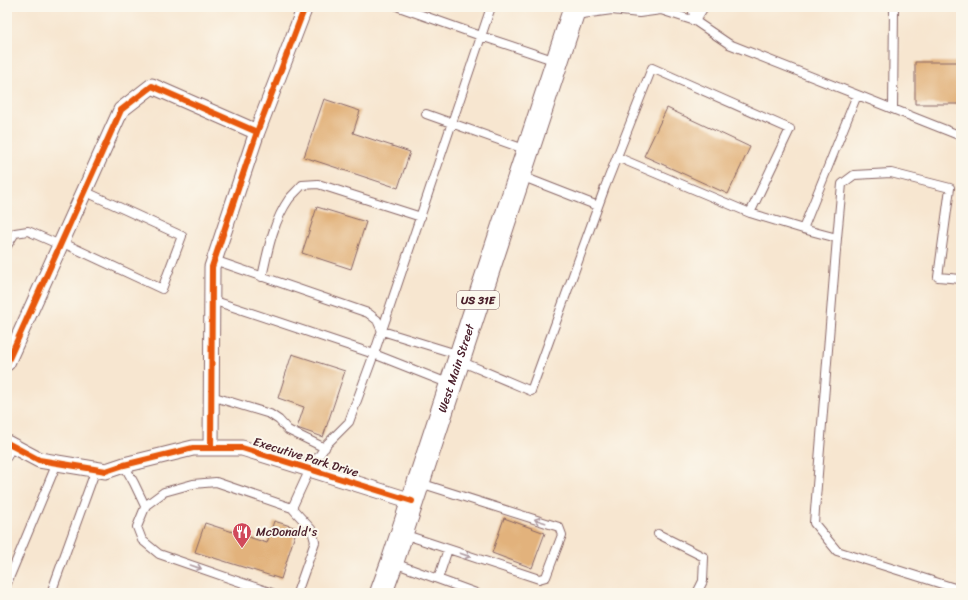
<svg xmlns="http://www.w3.org/2000/svg" width="968" height="600" font-family="Sriracha,sans-serif">
<style>
.building{fill:#e2b27b}
.lines{fill:none;stroke-linecap:round;stroke-linejoin:round}
.lane-casing{stroke:#876565;stroke-width:10}
.street-casing{stroke:#876565;stroke-width:17}
.primary-casing{stroke:#876565;stroke-width:24}
.lane{stroke:#fff;stroke-width:8}
.street{stroke:#fff;stroke-width:15}
.primary{stroke:#fff;stroke-width:22}
.cycleway-casing{stroke:#fbf7ec;stroke-width:8}
.cycleway{stroke:#e8590c;stroke-width:6}
.oneway{stroke:#ae9aa0}
.labels{text-anchor:middle;dominant-baseline:central;stroke-width:4;stroke-linejoin:round;paint-order:stroke}
.shield{fill:#fbf7ec;stroke:#7f6065;stroke-width:1}
.shield-label{font-size:11px;font-weight:bold;fill:#4a1f2b}
.street-label{font-size:12px;fill:#4a1f2b;stroke:#fbf7ec}
.poi-label{font-size:12px;fill:#4a1f2b;stroke:#fbf7ec;text-anchor:start}
</style>
<rect width="100%" height="100%" fill="#fbf7ec"/>
<filter id="ink" filterUnits="userSpaceOnUse"><feTurbulence type="fractalNoise" baseFrequency=".025" numOctaves="2"/><feDisplacementMap in="SourceGraphic" scale="8" xChannelSelector="R" yChannelSelector="G"/><feConvolveMatrix kernelMatrix="1 2 1 2 8 2 1 2 1" color-interpolation-filters="sRGB"/></filter>
<filter id="wash" filterUnits="userSpaceOnUse"><feTurbulence type="fractalNoise" baseFrequency=".012" numOctaves="4" result="noise"/><feDisplacementMap in="SourceGraphic" scale="16" xChannelSelector="R" yChannelSelector="G"/><feGaussianBlur stdDeviation="0.9" result="paint"/><feColorMatrix in="noise" values="0 0 0 0 0 0 0 0 0 0 0 0 0 0 0 0 0 1.4 0 .05"/><feComposite in="paint" operator="in"/></filter>
<g filter="url(#wash)">
<rect width="100%" height="100%" fill="#f7e6d0"/>
<g id="blocks">
<path class="building" d="M915,62H961V104H915Z
M324,99L360,111L353,133L410,152L398,188L304,157Z
M667,108L750,147L728,194L644,156Z
M317,207L366,222L351,269L302,253Z
M292,354L345,371L323,437L297,428L304,407L278,398Z
M504,518L545,533L532,568L492,553Z
M274,521L297,528L281,579L195,552L205,523L267,543Z"/>
</g>
</g>
<g filter="url(#ink)">
<use href="#blocks" fill-opacity="0" stroke="#876565" stroke-width="1"/>
<g class="lines">
<g class="lane-casing">
<path id="lane" d="M399,7L481,36L556,61
M657,7L661,10L695,21L729,44L961,136
M692,7L695,21
M575,15L612,10L639,13L661,10
M695,21L704,7
M857,95L803,229L837,238L814,523L837,551L961,590
M893,109L894,7
M426,114L527,150
M617,157L750,213
M521,176L598,206
M837,238L842,184L854,175L891,173L950,188L938,277L961,279
M61,242L162,289L182,236L84,191
M7,246L15,233L28,231L60,245
M214,260L368,313L377,320L382,331L460,355
M262,277C268,250 273,222 289,199C293,194 298,190 302,185L318,184L421,217
M212,300L374,354L450,384
M460,361L531,391L605,187L652,68L790,129L750,213L803,229
M211,396L270,414L279,420L288,430L325,448
M7,457L12,446
M124,465L134,483L145,506
M403,534L539,579L546,577L562,535L559,527L420,483
M658,534L704,557L703,581L697,593
M394,563L476,593
M438,579L448,549
M7,583L57,463
M51,593L96,469
M272,593L159,554L142,540L137,527L146,505L145,506L164,492L193,484L216,482L292,508
M297,593L315,542L312,530L292,508L310,469L327,444L349,422L374,354L491,7"/>
</g>
<g class="street-casing">
<path id="street" d="M7,363L121,110L152,86L257,132
M7,443L39,460L106,471L124,465L193,448H242L412,501
M211,448L212,267L257,132L305,7"/>
</g>
<g class="primary-casing">
<g id="primary">
<path id="s1" d="M381,593L392,563L575,7"/>
</g>
</g>
<use href="#lane" class="lane"/>
<use href="#street" class="street"/>
<use href="#primary" class="primary"/>
<g class="cycleway-casing">
<path id="cycleway" d="M7,363L121,110L152,86L257,132
M7,443L39,460L106,471L124,465L193,448H242L412,501
M211,448L212,267L257,132L305,7"/>
</g>
<use href="#cycleway" class="cycleway"/>
</g>
<defs><path id="oneway-shaft" d="M-6 0H5M1.5-3L5.5 0L1.5 3" fill="none" stroke-width="1.6" stroke-linecap="round" stroke-linejoin="round"/></defs>
<g class="oneway">
<use href="#oneway-shaft" transform="translate(540 521) rotate(-162)"/>
<use href="#oneway-shaft" transform="translate(465 555) rotate(19)"/>
<use href="#oneway-shaft" transform="translate(196 567) rotate(19)"/>
</g>
</g>
<defs>
<g id="restaurant-pin" transform="scale(1)"><path d="M0 17L-7.5 6A9.5 9.5 0 1 1 7.5 6Z" fill="#d1495b" stroke="#fbf7ec"/><path d="M-5-6h1v4h1v-4h1v4h1v-4h1v5L-1.5 .5V6h-2V.5L-5-1ZM5-6V6H3V1.5H1.5Q1.5-4 5-6Z" fill="#fff"/></g>
</defs>
<g fill-rule="evenodd">
<use href="#restaurant-pin" x="242" y="532"/>
</g>
<g class="labels">
<rect class="shield" x="457" y="291" width="42" height="18" rx="3"/>
<g class="shield-label">
<text x="478" y="300">US 31E</text>
</g>
<g class="street-label">
<text stroke="none"><textPath href="#s1" startOffset="237">West Main Street</textPath></text>
<text transform="translate(306 457) rotate(17)">Executive Park Drive</text>
</g>
<g class="poi-label">
<text x="256" y="532">McDonald's</text>
</g>
</g>
<rect width="968" height="600" fill="none" stroke="#fbf7ec" stroke-width="24"/>
</svg>
